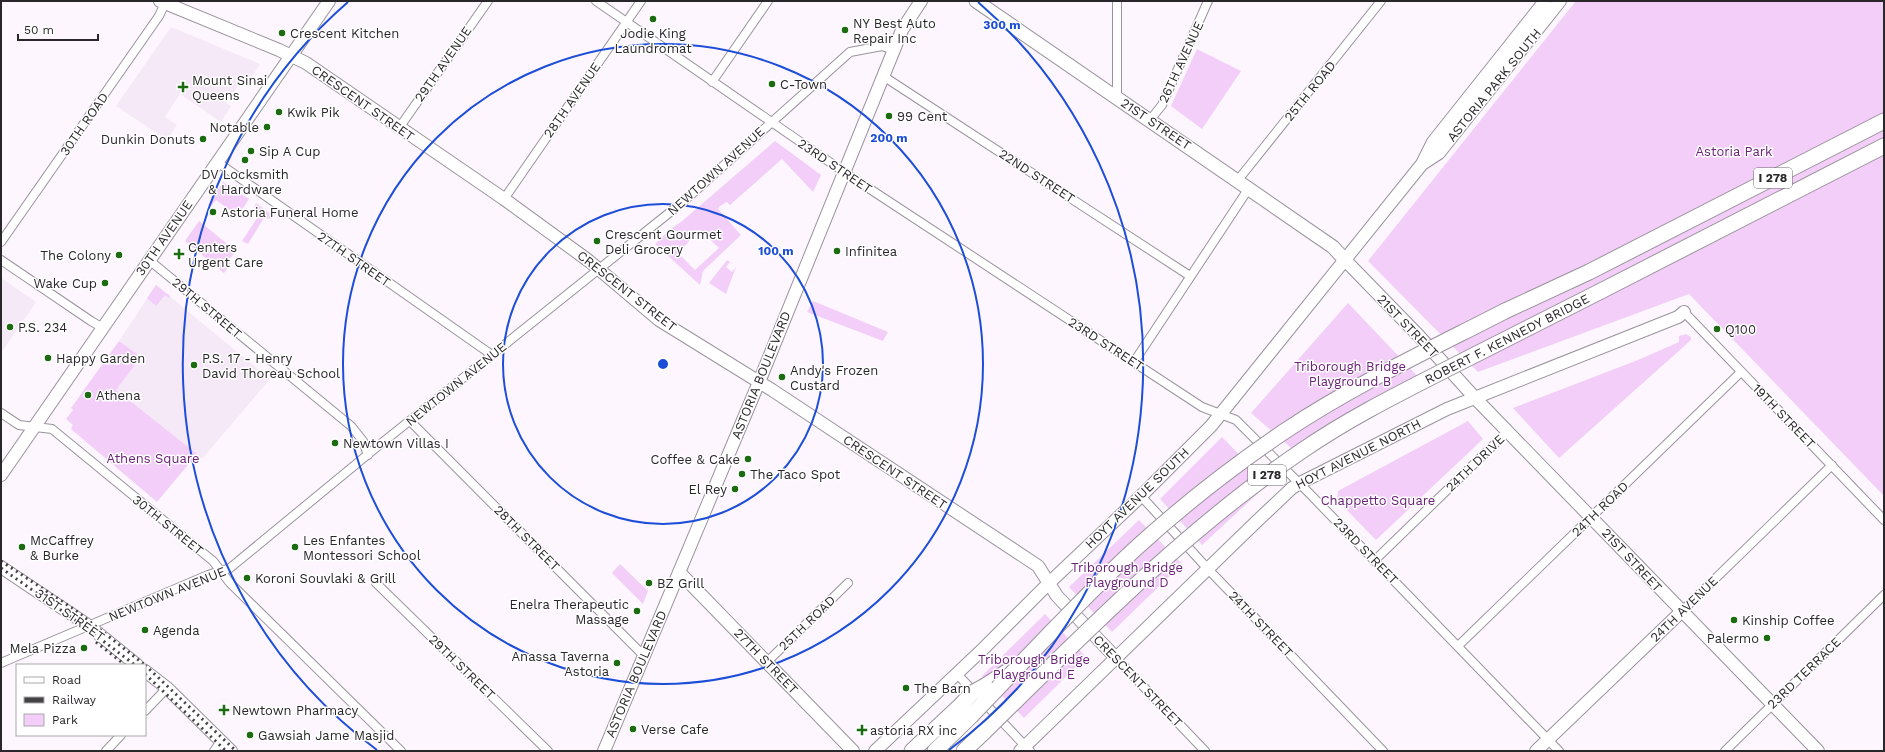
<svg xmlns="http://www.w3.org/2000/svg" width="1885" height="752" font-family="'Work Sans',sans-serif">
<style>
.built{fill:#f5e8f7}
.green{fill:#f2cef8;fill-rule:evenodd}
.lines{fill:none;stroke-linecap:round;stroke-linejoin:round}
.street-casing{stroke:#9a939c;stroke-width:10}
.secondary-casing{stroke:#9a939c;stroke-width:14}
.primary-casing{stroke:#9a939c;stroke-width:15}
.highway-casing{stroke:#9a939c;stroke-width:17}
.street{stroke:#fff;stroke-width:8}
.secondary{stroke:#fff;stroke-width:12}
.primary{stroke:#fff;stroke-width:13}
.highway{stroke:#fff;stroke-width:15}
.rail{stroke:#454246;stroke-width:3;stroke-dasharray:2 4;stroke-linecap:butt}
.highway-bridge-casing{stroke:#9a939c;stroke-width:17;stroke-linecap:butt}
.highway-bridge{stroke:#fff;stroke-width:15}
.ring{fill:none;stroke:#1d4ed8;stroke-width:2}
.poi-dot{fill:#1b6c10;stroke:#fff;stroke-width:1.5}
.labels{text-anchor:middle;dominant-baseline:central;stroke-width:3;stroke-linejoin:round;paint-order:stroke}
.shield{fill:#fff;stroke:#6a686a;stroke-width:1}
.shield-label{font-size:12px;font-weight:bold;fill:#2a272a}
.poi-label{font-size:13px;fill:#2a272a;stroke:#fff;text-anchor:start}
.street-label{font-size:13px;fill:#2a272a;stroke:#fff}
.park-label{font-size:13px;fill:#6b2178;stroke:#fff}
.centre{fill:#1d4ed8;stroke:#fff;stroke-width:2}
.ring-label{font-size:12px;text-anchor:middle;font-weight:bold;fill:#1d4ed8;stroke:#fff;stroke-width:3;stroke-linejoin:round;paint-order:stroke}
</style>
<rect width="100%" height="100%" fill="#fdf6ff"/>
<path class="built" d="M171,27L260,64L249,81L244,77L226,103L231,106L221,122L180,94L165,117L177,125L167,140L116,106Z
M1,278L36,302L1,353Z
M156,285L270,379L202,459L116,390L141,357L119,341Z"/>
<path class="green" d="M1576,1H1884V496L1689,294L1478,372L1368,261Z
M1197,49L1241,71L1202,129L1171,106Z
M775,141L821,175L813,192L782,159L730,205L727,202L720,206L718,209L741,235L703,271L700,285L655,244L669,230L681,222ZM700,230L719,248L695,270L678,253Z
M223,182L249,199L238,216L216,200L211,206L208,205Z
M256,203L272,215L270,219L264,218L248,244L242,241L261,212L254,207Z
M199,221L236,251L228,261L231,263L224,273L185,241Z
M727,260L730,262L726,267L732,272L736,267L726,294L709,283Z
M156,285L170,296L169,298L165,295L156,306L147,298Z
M813,301L888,332L883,341L815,315L807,312Z
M1348,303L1428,387L1298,454L1251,413Z
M1686,334L1691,337V340L1559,458L1513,408L1638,360L1679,342V336Z
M119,341L141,357L116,390L197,454L157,502L71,429L73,425L66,419L73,410L71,408Z
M1468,421L1483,439L1376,540L1337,500L1338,491Z
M1222,437L1268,484L1202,545L1160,499Z
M1139,520L1182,564L1112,632L1069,587Z
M620,564L648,591L643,604L612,573Z
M1045,614L1086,657L1024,718L982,676Z"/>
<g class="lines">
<g class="street-casing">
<path id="street" d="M596,1L844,172L1202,407L1236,420L1310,494L1559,751
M883,76L1190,276
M712,82L768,1
M1117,97V1
M1150,120L1162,105L1208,1
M399,128L488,1
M217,162L492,355
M1238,180L1381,1
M504,199L641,1
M1,242L159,16L165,3
M1,260L91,321L103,328
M149,260L351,426L363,441L368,455
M1684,312L1884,520
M1134,362L1249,188
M1,413L19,425L52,429L213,561L230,583L401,751
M410,421L643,655
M1141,496L1208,569L1383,751
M1374,561L1508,431
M376,583L548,751
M1682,611L1832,465
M1458,646L1741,372
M1116,658L1205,751
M767,662L848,583
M1,663L208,575L230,568L378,446L684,201L850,52L882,46L894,50
M957,674L1030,751
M145,711L167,688
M106,751L121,735
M214,751L221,741
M1725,751L1884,595"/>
</g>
<g class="secondary-casing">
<path id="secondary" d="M160,1L279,50L306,63L504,199L589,261L659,320L772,390L1038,566L1057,596L1116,658
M1422,164L1439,153L1560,1
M1345,260L1419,336L1475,398L1818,751
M1,475L329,1
M1,567L89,626L137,665
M679,572L853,751
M145,671L167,688L231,751
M604,751L759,382L902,30L921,1
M875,751L984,648L1049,583L1141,496L1211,426L1422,164L1433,142L1545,1
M1020,751L1256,522L1292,488L1300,483L1447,409L1678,317L1684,312
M1536,751L1682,611"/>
</g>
<g class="primary-casing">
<path id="primary" d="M976,1L1333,247L1345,260"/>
</g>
<g class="highway-casing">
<path id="highway" d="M1601,291L1884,146
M1505,311L1589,272L1884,121
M985,686L1013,668
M912,751L960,706
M935,751L971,716
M964,751L985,731"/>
</g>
<use href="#street" class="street"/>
<use href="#secondary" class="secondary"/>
<use href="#primary" class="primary"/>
<use href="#highway" class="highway"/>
<path class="rail" d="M1,561L75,610L145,665
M1,568L82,625L135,665
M96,642L125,665
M145,665L236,751
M145,674L226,751"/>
<g class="highway-bridge-casing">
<path id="highway-bridge" d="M960,706L972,693L985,686
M971,716C1025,660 1078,602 1135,549C1182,506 1232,467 1285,431C1354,385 1431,349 1505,311
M985,731C1086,632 1185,530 1303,450C1348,419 1398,394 1447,369C1498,343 1549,317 1601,291"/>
</g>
<use href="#highway-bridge" class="highway-bridge"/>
</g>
<g class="ring">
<circle cx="663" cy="364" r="160"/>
<circle cx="663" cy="364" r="320"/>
<path d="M377 750A480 480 0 0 1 348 2M978 2A480 480 0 0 1 949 750"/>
</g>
<g class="poi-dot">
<circle cx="653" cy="19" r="4"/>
<circle cx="845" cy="30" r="4"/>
<circle cx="282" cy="33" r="4"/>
<circle cx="772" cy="84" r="4"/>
<path d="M181 81h4v4h4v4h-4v4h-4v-4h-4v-4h4z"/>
<circle cx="279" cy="112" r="4"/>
<circle cx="889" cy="116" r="4"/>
<circle cx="267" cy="127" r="4"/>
<circle cx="203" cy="139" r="4"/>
<circle cx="251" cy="151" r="4"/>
<circle cx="245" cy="160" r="4"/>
<circle cx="213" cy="212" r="4"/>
<circle cx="597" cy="241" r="4"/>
<circle cx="837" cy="251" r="4"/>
<path d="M177 248h4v4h4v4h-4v4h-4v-4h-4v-4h4z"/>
<circle cx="119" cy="255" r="4"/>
<circle cx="105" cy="283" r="4"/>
<circle cx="10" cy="327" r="4"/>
<circle cx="1717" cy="329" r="4"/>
<circle cx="48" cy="358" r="4"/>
<circle cx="194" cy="365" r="4"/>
<circle cx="782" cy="377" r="4"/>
<circle cx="88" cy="395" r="4"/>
<circle cx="335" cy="443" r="4"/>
<circle cx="748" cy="459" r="4"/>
<circle cx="742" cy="474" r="4"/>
<circle cx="735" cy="489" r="4"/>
<circle cx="22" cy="547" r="4"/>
<circle cx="295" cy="547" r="4"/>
<circle cx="247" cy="578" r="4"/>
<circle cx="649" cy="583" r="4"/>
<circle cx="637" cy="611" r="4"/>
<circle cx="1734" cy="620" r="4"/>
<circle cx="145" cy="630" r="4"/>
<circle cx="1767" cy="638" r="4"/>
<circle cx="84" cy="648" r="4"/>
<circle cx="617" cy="663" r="4"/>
<circle cx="906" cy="688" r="4"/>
<path d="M222 704h4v4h4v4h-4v4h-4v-4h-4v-4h4z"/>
<circle cx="633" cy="729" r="4"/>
<path d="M860 724h4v4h4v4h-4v4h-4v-4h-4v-4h4z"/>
<circle cx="250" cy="735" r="4"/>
</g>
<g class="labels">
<g class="shield">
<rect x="1754" y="168" width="38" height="20" rx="3"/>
<rect x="1248" y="465" width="38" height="20" rx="3"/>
</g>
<g class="shield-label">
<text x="1773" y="178">I 278</text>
<text x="1267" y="475">I 278</text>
</g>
<g class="poi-label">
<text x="853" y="23">NY Best Auto<tspan x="853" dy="15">Repair Inc</tspan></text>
<text x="290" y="33">Crescent Kitchen</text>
<text x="653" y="33" text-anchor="middle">Jodie King<tspan x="653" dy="15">Laundromat</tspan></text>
<text x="192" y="80">Mount Sinai<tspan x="192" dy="15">Queens</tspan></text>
<text x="780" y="84">C-Town</text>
<text x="287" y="112">Kwik Pik</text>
<text x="897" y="116">99 Cent</text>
<text x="259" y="127" text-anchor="end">Notable</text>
<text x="195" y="139" text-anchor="end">Dunkin Donuts</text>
<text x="259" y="151">Sip A Cup</text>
<text x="245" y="174" text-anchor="middle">DV Locksmith<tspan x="245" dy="15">&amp; Hardware</tspan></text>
<text x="221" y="212">Astoria Funeral Home</text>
<text x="605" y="234">Crescent Gourmet<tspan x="605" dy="15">Deli Grocery</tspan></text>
<text x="188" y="247">Centers<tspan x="188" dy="15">Urgent Care</tspan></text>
<text x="845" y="251">Infinitea</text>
<text x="111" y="255" text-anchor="end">The Colony</text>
<text x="97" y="283" text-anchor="end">Wake Cup</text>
<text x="18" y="327">P.S. 234</text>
<text x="1725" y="329">Q100</text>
<text x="56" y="358">Happy Garden</text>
<text x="202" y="358">P.S. 17 - Henry<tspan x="202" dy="15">David Thoreau School</tspan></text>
<text x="790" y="370">Andy's Frozen<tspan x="790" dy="15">Custard</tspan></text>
<text x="96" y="395">Athena</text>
<text x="343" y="443">Newtown Villas I</text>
<text x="740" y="459" text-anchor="end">Coffee &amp; Cake</text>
<text x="750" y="474">The Taco Spot</text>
<text x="727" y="489" text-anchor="end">El Rey</text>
<text x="30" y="540">McCaffrey<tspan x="30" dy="15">&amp; Burke</tspan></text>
<text x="303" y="540">Les Enfantes<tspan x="303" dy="15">Montessori School</tspan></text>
<text x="255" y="578">Koroni Souvlaki &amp; Grill</text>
<text x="657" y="583">BZ Grill</text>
<text x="629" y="604" text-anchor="end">Enelra Therapeutic<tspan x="629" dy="15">Massage</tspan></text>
<text x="1742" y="620">Kinship Coffee</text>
<text x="153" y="630">Agenda</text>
<text x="1759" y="638" text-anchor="end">Palermo</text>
<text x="76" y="648" text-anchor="end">Mela Pizza</text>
<text x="609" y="656" text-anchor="end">Anassa Taverna<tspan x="609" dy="15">Astoria</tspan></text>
<text x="914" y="688">The Barn</text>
<text x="232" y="710">Newtown Pharmacy</text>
<text x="641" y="729">Verse Cafe</text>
<text x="870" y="730">astoria RX inc</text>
<text x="258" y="735">Gawsiah Jame Masjid</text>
</g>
<g class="street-label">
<text transform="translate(1181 62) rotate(-65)">26TH AVENUE</text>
<text transform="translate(443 64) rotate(-55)">29TH AVENUE</text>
<text transform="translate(1494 85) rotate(-51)">ASTORIA PARK SOUTH</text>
<text transform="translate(1310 91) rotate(-51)">25TH ROAD</text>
<text transform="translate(572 100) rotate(-55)">28TH AVENUE</text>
<text transform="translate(363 103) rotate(35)">CRESCENT STREET</text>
<text transform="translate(84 124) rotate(-55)">30TH ROAD</text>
<text transform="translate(1156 124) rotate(34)">21ST STREET</text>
<text transform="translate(835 166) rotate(34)">23RD STREET</text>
<text transform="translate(716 171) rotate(-42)">NEWTOWN AVENUE</text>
<text transform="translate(1037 176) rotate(33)">22ND STREET</text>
<text transform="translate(164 238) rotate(-55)">30TH AVENUE</text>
<text transform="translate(354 259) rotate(35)">27TH STREET</text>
<text transform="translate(627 291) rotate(38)">CRESCENT STREET</text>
<text transform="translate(207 308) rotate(40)">29TH STREET</text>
<text transform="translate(1408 326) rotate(46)">21ST STREET</text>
<text transform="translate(1507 339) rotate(-27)">ROBERT F. KENNEDY BRIDGE</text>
<text transform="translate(1106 344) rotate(33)">23RD STREET</text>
<text transform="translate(761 375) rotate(-68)">ASTORIA BOULEVARD</text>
<text transform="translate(456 384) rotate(-39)">NEWTOWN AVENUE</text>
<text transform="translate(1784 416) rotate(46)">19TH STREET</text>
<text transform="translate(1358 454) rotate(-27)">HOYT AVENUE NORTH</text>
<text transform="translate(1475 463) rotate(-44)">24TH DRIVE</text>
<text transform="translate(895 472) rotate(34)">CRESCENT STREET</text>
<text transform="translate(1137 498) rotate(-44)">HOYT AVENUE SOUTH</text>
<text transform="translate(1600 509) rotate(-44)">24TH ROAD</text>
<text transform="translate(168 525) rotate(39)">30TH STREET</text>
<text transform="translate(527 538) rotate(45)">28TH STREET</text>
<text transform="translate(1366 551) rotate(46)">23RD STREET</text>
<text transform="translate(1632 560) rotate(47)">21ST STREET</text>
<text transform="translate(167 594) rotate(-22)">NEWTOWN AVENUE</text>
<text transform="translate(1684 609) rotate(-44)">24TH AVENUE</text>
<text transform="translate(70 615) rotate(35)">31ST STREET</text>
<text transform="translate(807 623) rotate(-44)">25TH ROAD</text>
<text transform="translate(1261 624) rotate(46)">24TH STREET</text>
<text transform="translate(766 661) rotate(46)">27TH STREET</text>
<text transform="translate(462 667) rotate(44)">29TH STREET</text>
<text transform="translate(1804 673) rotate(-44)">23RD TERRACE</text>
<text transform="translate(636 674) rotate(-67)">ASTORIA BOULEVARD</text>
<text transform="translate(1138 681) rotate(46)">CRESCENT STREET</text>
</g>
<g class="park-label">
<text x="1734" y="151">Astoria Park</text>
<text x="1350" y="366">Triborough Bridge<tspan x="1350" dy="15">Playground B</tspan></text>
<text x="153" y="458">Athens Square</text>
<text x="1378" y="500">Chappetto Square</text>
<text x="1127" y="567">Triborough Bridge<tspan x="1127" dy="15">Playground D</tspan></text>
<text x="1034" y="659">Triborough Bridge<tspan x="1034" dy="15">Playground E</tspan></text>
</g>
</g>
<circle cx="663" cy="364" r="6" class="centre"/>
<g class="ring-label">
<text x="1002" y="29">300 m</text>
<text x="889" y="142">200 m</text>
<text x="776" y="255">100 m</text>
</g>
<rect width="1885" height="752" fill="none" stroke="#2a272a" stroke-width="4"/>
<rect x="16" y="664" width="130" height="72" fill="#ffffff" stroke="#aaa9aa"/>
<rect x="24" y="677" width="20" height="6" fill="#ffffff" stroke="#aaa9aa"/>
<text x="52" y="684" font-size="12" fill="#2a272a">Road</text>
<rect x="24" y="697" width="20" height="6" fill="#454246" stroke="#aaa9aa"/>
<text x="52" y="704" font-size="12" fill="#2a272a">Railway</text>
<rect x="24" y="714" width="20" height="12" fill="#f2cef8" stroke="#aaa9aa"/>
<text x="52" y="724" font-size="12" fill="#2a272a">Park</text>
<path d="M18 34v6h80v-6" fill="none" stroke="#2a272a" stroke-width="2"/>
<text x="24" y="34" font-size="12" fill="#2a272a" stroke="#ffffff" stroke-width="3" paint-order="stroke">50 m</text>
</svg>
